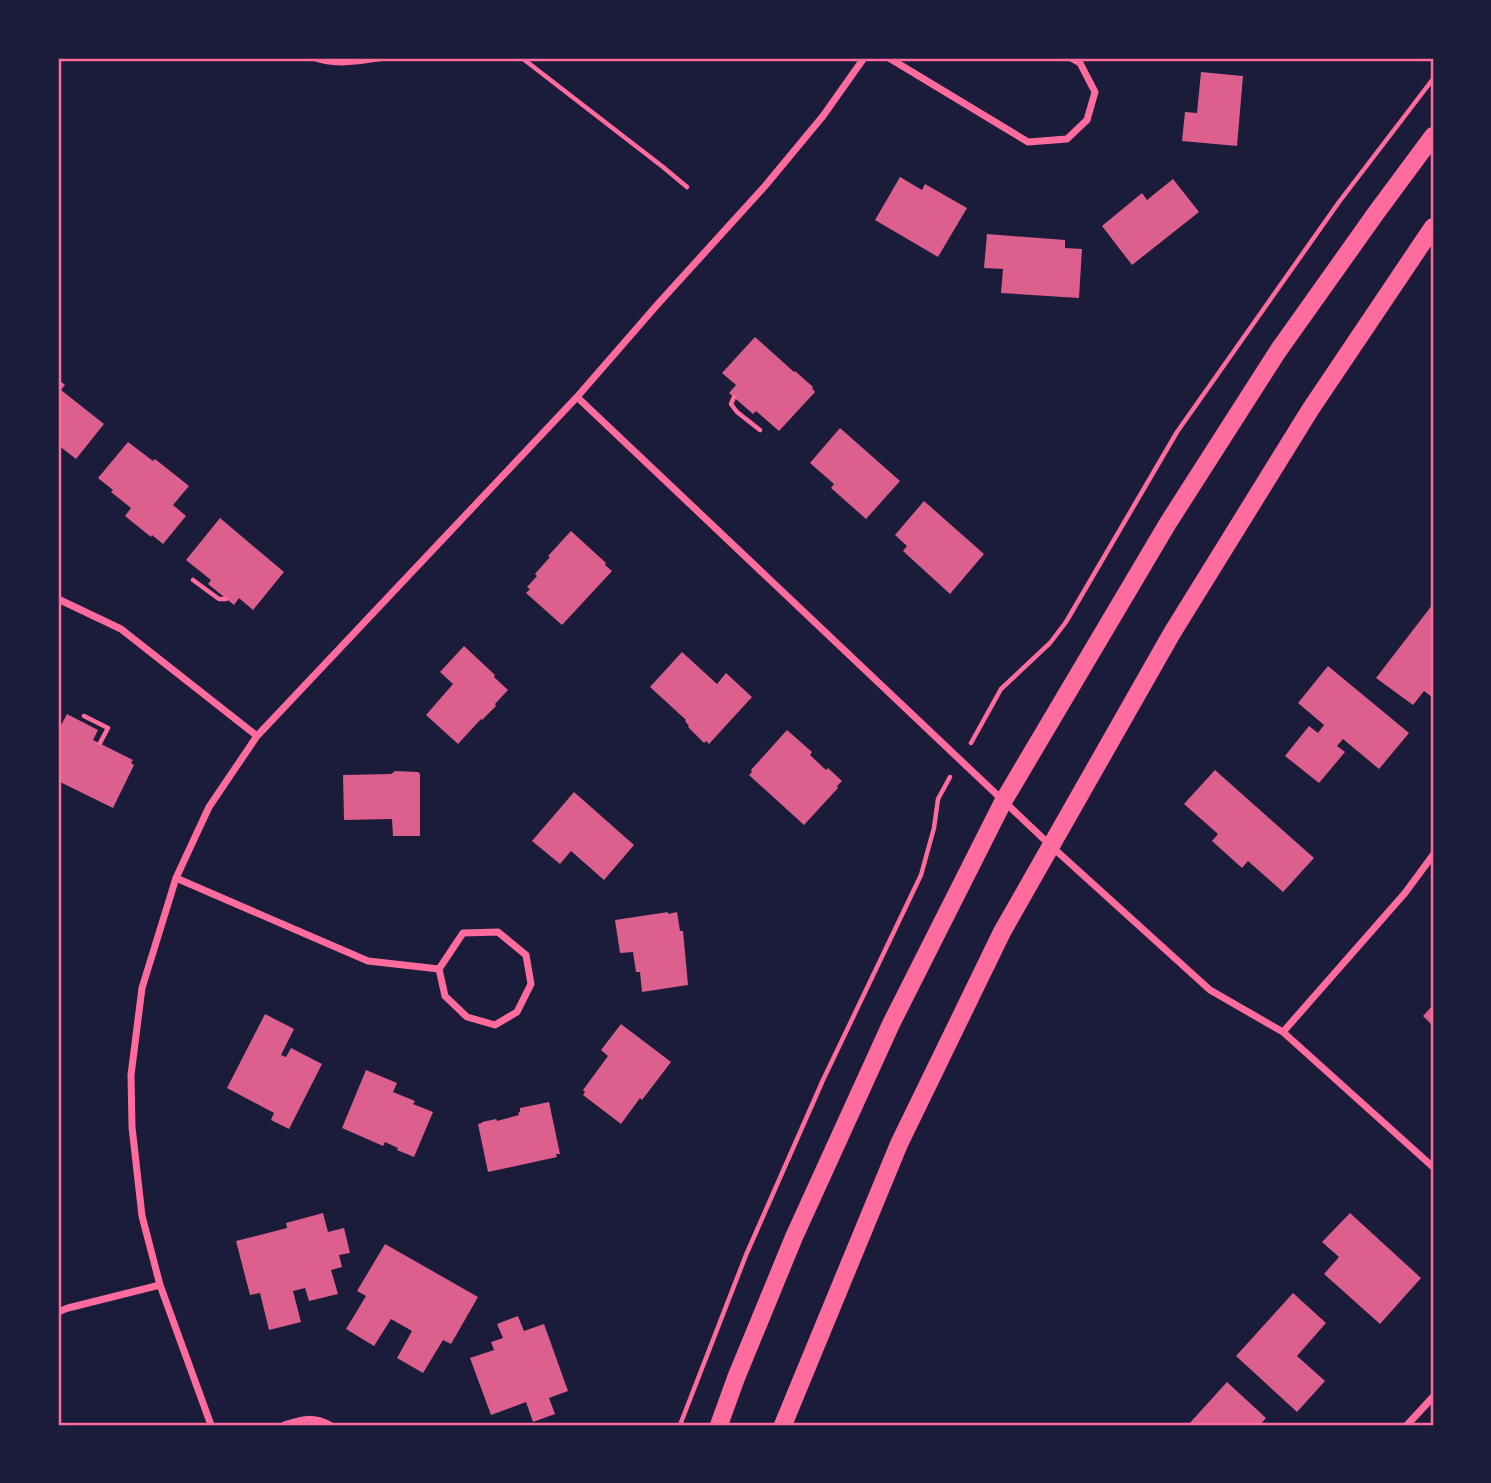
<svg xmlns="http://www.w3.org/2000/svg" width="1491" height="1483" font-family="Spectral,serif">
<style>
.building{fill:#dd5f8e}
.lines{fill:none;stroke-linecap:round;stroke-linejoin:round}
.path{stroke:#ff6b9d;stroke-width:4.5}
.minor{stroke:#ff6b9d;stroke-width:7}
.primary{stroke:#ff6b9d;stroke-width:18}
.neatline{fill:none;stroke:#ff6b9d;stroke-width:2.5}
</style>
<rect width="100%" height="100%" fill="#1b1b3a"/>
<path class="building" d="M1201,72L1243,76L1237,146L1182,141L1185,112L1197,113Z
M900,177L922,190L925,184L967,208L938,257L875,220Z
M1173,179L1199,212L1132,265L1102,226L1142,193L1147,200Z
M987,234L1065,240V248L1082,249L1079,298L1001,293L1003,269L984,268Z
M755,337L794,372L795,371L813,387L812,388L815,392L779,431L756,411L753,414L729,393L736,385L722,373Z
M58,379L65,385L61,390L104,424L76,459L58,445Z
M840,428L900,481L866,519L831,488L834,484L810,463Z
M128,442L153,461L155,459L189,486L173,505L186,516L163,544L152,535L151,537L125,516L131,508L111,492L113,490L98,478Z
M924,501L984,554L950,594L903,551L907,546L895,535Z
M220,518L284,572L253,610L239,598L234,605L208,584L211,580L186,560Z
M571,531L606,563L605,565L612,571L562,625L526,593L530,589L527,587L537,576L535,574L550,557L548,556Z
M1433,604V695L1432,697L1424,691L1413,705L1376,678Z
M464,646L495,675L494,677L508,690L495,704L496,706L482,720L481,719L458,744L426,715L453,684L440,672Z
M682,652L717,684L726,673L752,697L709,744L706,741L704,743L688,727L689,726L685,721L686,720L650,687Z
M1328,666L1409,733L1379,769L1343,739L1337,746L1345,752L1319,783L1285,756L1309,726L1318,733L1324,725L1298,703Z
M67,714L98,730L93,740L133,760L131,763L134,765L113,808L58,781V731Z
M787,730L812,752L810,755L826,770L828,768L842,781L837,786L838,788L804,825L749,775L752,772L751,770Z
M1215,770L1314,858L1283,892L1248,861L1242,868L1212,841L1218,834L1184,804Z
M395,771L418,772L420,774V836H393L392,819L344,820L343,775L391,774Z
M574,792L634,845L604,880L571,851L560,864L532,841Z
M668,912V914L677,912L680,931H683L688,985L642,992L640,972H636L633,952L620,953L615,920Z
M1433,1005V1026L1423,1016Z
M265,1014L294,1029L281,1055L286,1057L291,1048L322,1064L289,1129L271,1120L274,1113L227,1088Z
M621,1024L671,1062L642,1100L640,1098L621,1124L583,1095L585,1092L583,1090L608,1056L601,1050Z
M366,1070L397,1083L393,1092L415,1101L413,1104L433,1112L414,1157L397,1150L398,1148L385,1142L383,1146L342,1128Z
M549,1102L560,1154H556L557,1157L488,1172L478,1124L482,1123V1122L496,1119L497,1121L519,1115L518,1113L520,1112V1108Z
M323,1213L328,1232L344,1228L350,1253L339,1255L342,1267L331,1270L338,1294L309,1301L305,1288L293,1291L301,1322L269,1330L260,1293L250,1295L236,1241L287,1228L286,1223Z
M1350,1213L1421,1278L1380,1324L1324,1274L1339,1257L1322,1242Z
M385,1244L478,1297L451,1344L443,1340L423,1373L397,1358L412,1331L391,1319L374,1346L346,1329L366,1296L357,1291Z
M1293,1293L1326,1323L1297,1356L1325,1381L1297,1412L1236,1356Z
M518,1316L524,1331L544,1324L568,1391L549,1398L555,1414L533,1422L526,1402L491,1415L470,1358L494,1350L491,1342L503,1338L497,1324Z
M1227,1382L1266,1418L1260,1425H1188Z"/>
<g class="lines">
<path class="path" d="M312,58C336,68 363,61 387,58
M522,58L663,167L687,187
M734,397L731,404L737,412L760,430
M193,580L219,599H226
M84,716L108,728L100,743
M971,743L1001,689L1050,643L1066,622L1177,432L1339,202L1433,79
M680,1425L746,1255L823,1080L921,875L934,828L938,799L950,777"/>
<path class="minor" d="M889,58L1028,142L1067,139L1087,120L1095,92L1080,63L1071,58
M577,397L1050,845L1210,990L1283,1032L1433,1167
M58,599L121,629L257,736
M176,878L368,961L439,969
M498,932L526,955L531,984L517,1012L495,1025L467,1017L445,996L439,969L463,933Z
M1283,1032L1405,893L1433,855
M58,1312L68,1308L160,1285
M211,1425L160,1285L142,1216L132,1127L131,1075L142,988L176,878L209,807L257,736L577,397L657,305L765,186L823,116L864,58
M284,1425C302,1419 313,1416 330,1425
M1407,1425L1433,1397"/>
<path class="primary" d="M719,1425L736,1378L794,1237L891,1024L1004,800L1168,523L1278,351L1376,213L1433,136
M783,1425L899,1144L1002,932L1172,633L1310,410L1433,227"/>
</g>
<rect width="1491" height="1483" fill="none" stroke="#1b1b3a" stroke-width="119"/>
<rect x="60" y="60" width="1372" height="1364" class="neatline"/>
</svg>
